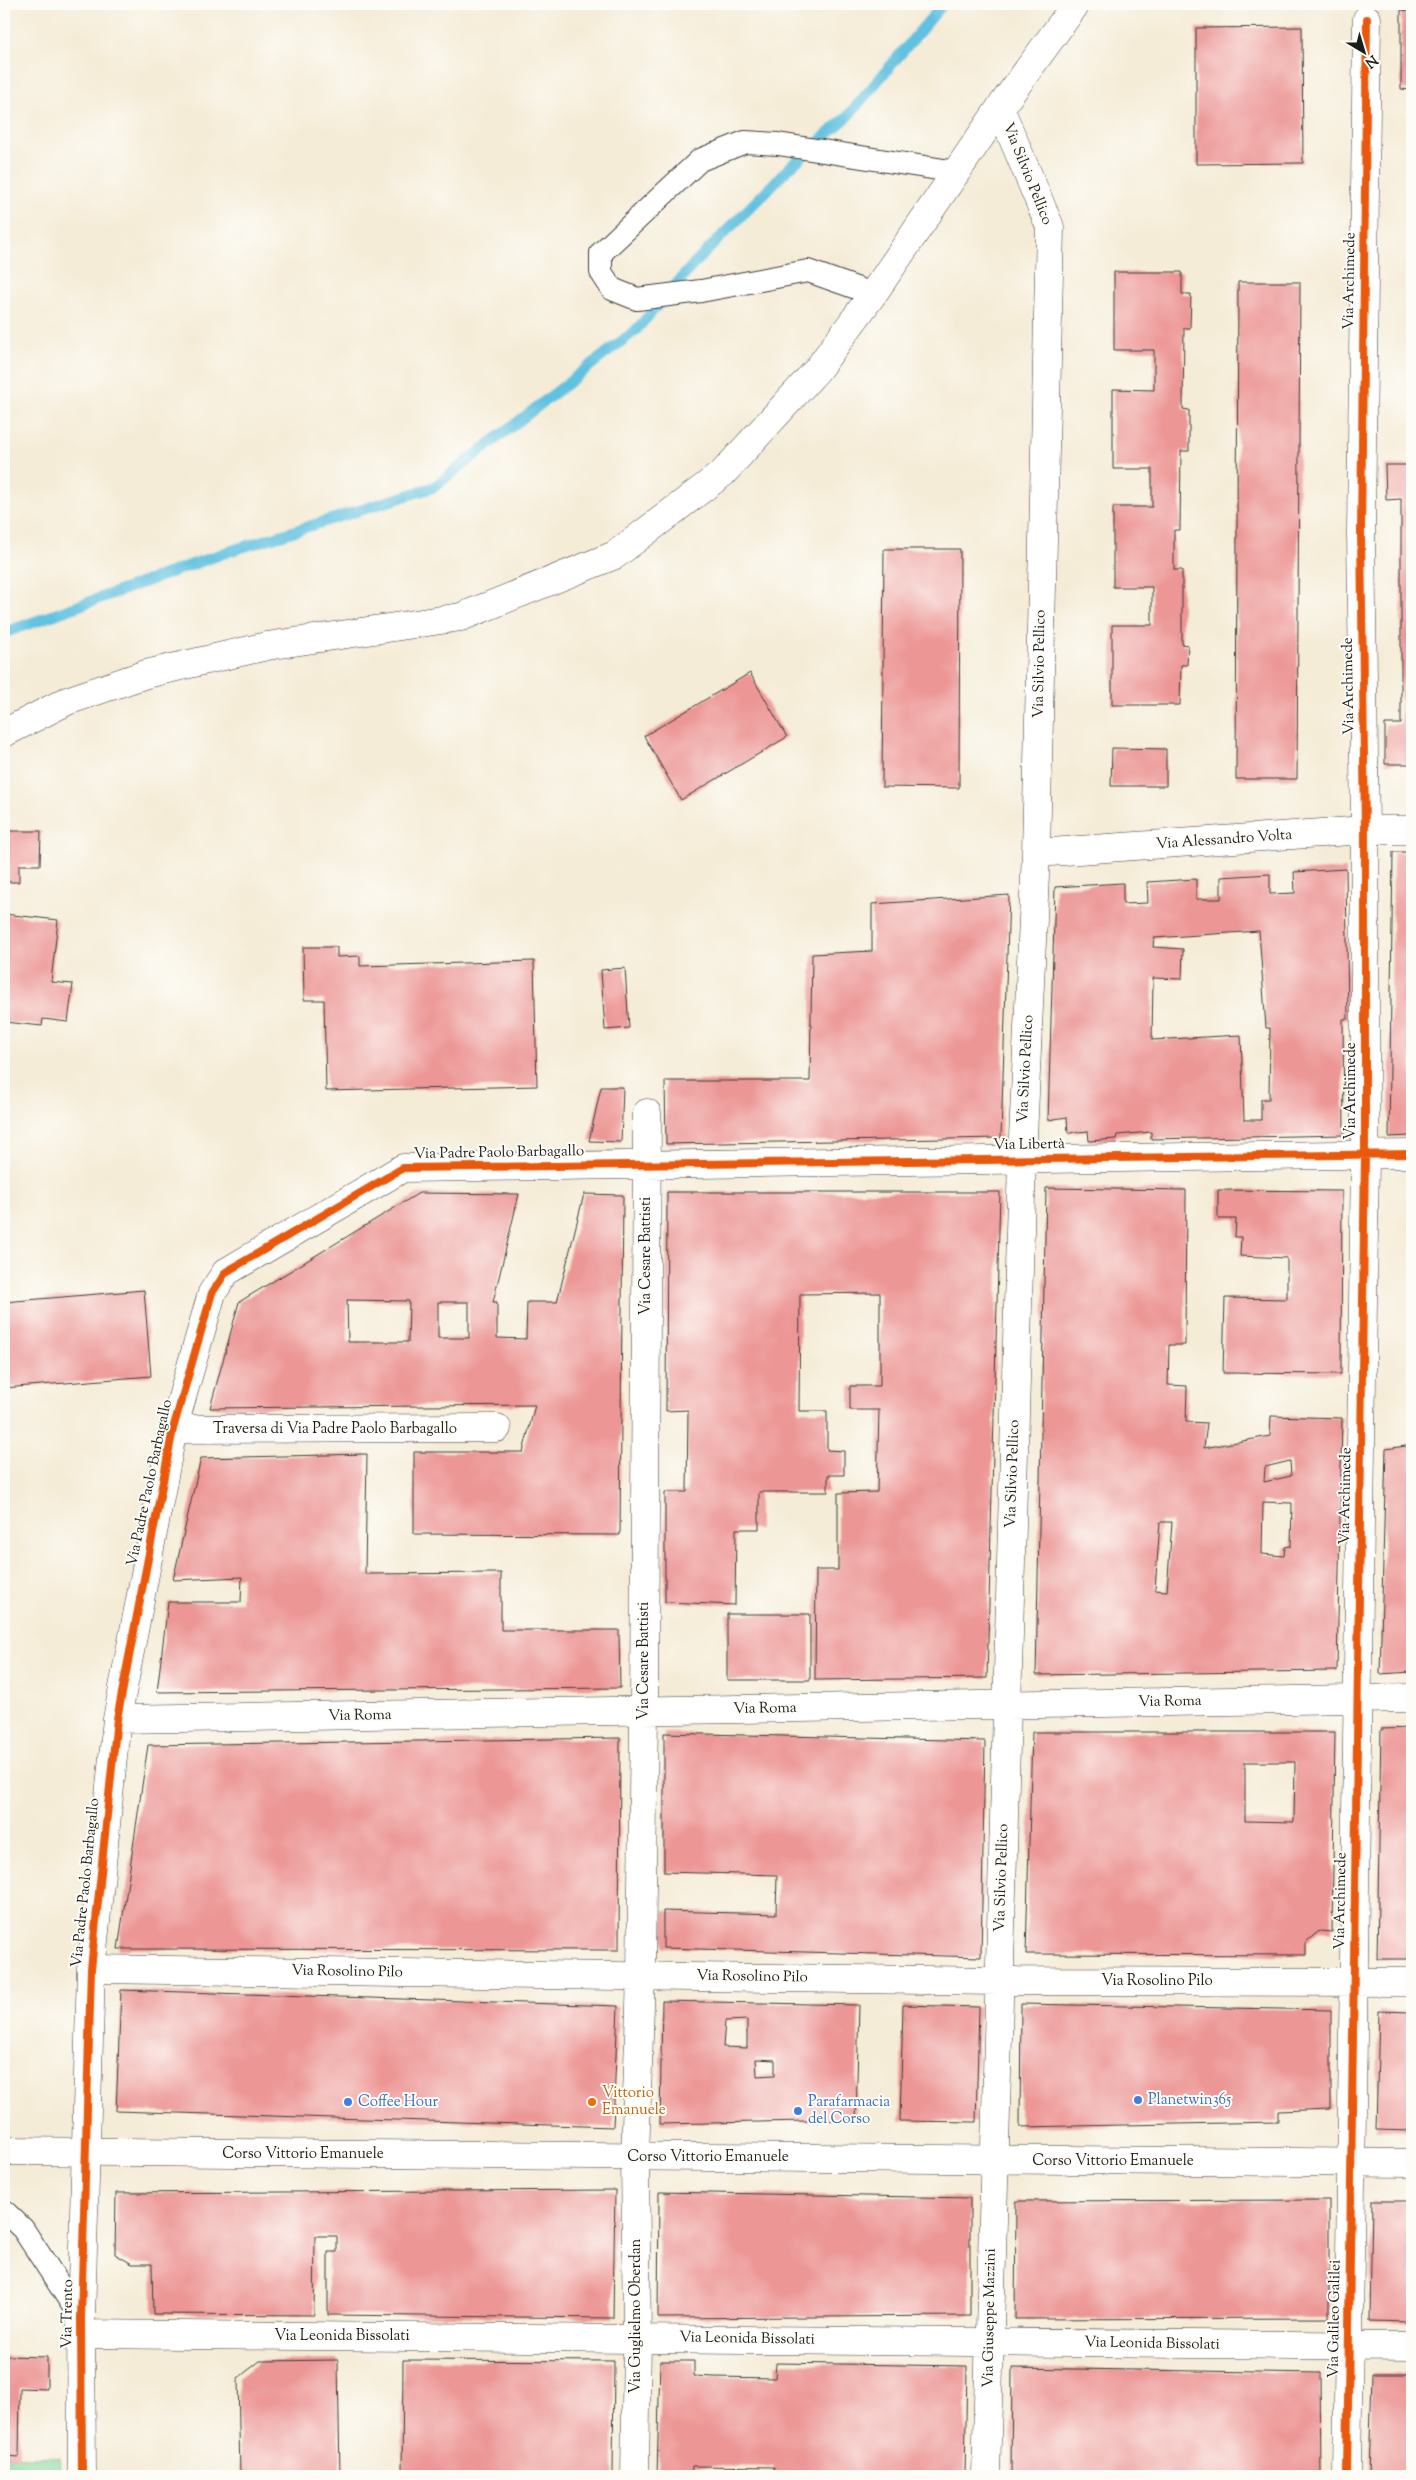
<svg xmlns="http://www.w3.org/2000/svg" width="1416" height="2480" font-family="'Sorts Mill Goudy',serif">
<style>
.green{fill:#83d89a;stroke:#507a5b}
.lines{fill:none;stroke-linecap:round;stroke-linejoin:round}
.stream{stroke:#61c1e0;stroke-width:11}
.building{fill:#ec9695;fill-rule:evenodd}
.service-casing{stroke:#3d3b38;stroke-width:24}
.minor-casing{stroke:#3d3b38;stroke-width:29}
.tertiary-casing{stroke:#3d3b38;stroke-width:29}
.secondary-casing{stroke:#3d3b38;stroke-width:29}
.service{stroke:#fff;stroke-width:22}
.minor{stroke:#fff;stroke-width:28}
.tertiary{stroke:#fff;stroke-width:28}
.secondary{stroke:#fff;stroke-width:28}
.cycleway-casing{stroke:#fdfcf7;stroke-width:11}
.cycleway{stroke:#e8590c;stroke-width:8}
.shop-dot{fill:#3f7fe0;stroke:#fdfcf7;stroke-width:2}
.food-dot{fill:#e8710a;stroke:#fdfcf7;stroke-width:2}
.labels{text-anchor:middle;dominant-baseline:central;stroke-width:4;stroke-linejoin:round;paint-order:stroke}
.street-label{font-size:15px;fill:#1c1c1c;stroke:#fdfcf7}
.food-label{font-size:15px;fill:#c56008;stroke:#fdfcf7;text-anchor:start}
.shop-label{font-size:15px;fill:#366cbe;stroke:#fdfcf7;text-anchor:start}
</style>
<rect width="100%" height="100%" fill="#fdfcf7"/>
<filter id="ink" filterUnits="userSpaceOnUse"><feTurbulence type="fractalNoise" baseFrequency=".02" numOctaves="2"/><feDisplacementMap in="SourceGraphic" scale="10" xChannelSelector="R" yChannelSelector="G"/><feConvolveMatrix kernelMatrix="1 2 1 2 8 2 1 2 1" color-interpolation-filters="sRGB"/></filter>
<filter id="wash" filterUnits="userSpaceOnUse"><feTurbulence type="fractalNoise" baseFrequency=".0096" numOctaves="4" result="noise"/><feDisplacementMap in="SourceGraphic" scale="20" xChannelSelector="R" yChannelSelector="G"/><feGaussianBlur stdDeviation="1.12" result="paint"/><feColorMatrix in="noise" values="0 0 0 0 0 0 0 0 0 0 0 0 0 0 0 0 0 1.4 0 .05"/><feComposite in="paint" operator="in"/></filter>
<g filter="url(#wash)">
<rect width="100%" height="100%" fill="#f5ecd7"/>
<path class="green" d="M4,2456L60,2458L59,2476H4Z"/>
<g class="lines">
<path class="stream" d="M9,631L227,552L434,487L636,330L692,266L790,167L847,117L943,4"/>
</g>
<g id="blocks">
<path class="building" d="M1401,10L1412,11V90L1401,89Z
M1302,27L1303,163L1196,164V28Z
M1114,272H1182V294H1191L1190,328H1184L1183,409L1189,410V451H1181L1180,530H1174V570H1182V644L1188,645L1187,665H1181L1180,705H1112V625H1152V587H1113V507H1152V469H1113V389L1154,390V350H1114Z
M1238,282H1300L1297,779H1236Z
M1385,465H1412V764H1385V724H1401V499L1386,500Z
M884,549H960L959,788L882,787Z
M750,673L787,737L681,800L644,736Z
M1112,748L1166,749V786H1111Z
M4,831H41L40,865H19V882H4Z
M1393,852H1412V1136L1389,1137Z
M1346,869L1348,1019H1343L1344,1135L1151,1139V1132L1117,1135L1116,1139L1089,1141L1088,1131L1068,1133L1067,1117L1048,1120L1055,887L1123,883V904L1148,903L1147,882L1196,879V899H1221V877L1270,874V894L1295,893L1294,872ZM1259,931L1266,1028H1270L1269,1099H1261V1120H1244L1241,1035L1152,1040L1153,978L1182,979L1183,949L1153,947L1154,938Z
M1009,895L1001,1138L666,1144L665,1081H810L812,954L872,951V904Z
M4,914L58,920L51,982L73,984L68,1022L43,1019L42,1026L4,1022Z
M303,947H337V957L360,956V966L534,961L537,1086L326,1091L324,1000H304Z
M625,968L629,1028L605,1030L601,970Z
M601,1087H623L621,1142L589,1141Z
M1046,1188L1186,1190L1185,1345H1169L1168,1385L1187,1386L1186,1422L1207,1423L1204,1448L1270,1436L1271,1416L1342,1418L1337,1671L1036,1675ZM1290,1461L1291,1476L1264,1482L1265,1467ZM1263,1502L1292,1503L1291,1546L1285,1547L1284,1556L1262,1554ZM1160,1522H1172L1167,1591L1155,1590Z
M1218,1190L1342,1191L1341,1374L1223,1373L1225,1298L1287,1299V1258L1240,1256L1241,1237H1235L1236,1219H1218Z
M667,1192H1000L987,1678L815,1680L816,1570H838V1493L877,1492L879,1410H850V1386H880V1293L800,1294L799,1411H827V1450L844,1451V1475H828V1492H759V1529H736L735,1605L665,1602V1492H687L688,1410L666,1411Z
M419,1193L519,1194L493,1302H497V1338L526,1339L527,1302H557L584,1194L623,1195L620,1535L414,1534V1452H523L535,1405L210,1408L239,1302ZM347,1300L409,1301L408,1342H348ZM438,1302H469V1338H438Z
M144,1290L151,1376L4,1388V1302Z
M1412,1445V1672L1380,1674L1386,1449Z
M367,1454L365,1574L501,1573V1630H619L620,1688L157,1692L168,1602H241L242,1577L173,1580L201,1458Z
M727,1614H810V1680H727Z
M1412,1728V1959H1377L1381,1729Z
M1032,1732H1335L1332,1932L1319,1931L1306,1942V1955L1026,1954ZM1245,1762H1295L1294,1822L1245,1821Z
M664,1733L985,1741L981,1957L663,1948V1911L776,1914L777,1875L664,1872Z
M620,1738L619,1950L118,1949L148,1745Z
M121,1990L618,2006L613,2127L116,2111Z
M662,2001L859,2005L856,2120L660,2124ZM747,2020V2048L723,2047L725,2021ZM756,2059L775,2060V2075L757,2076Z
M1021,2004L1331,2010V2109L1278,2111V2122L1020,2127Z
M903,2005L979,2007L976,2122L900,2121Z
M1379,2011L1412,2012V2131L1376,2130Z
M615,2190L613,2318L328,2315V2252H337V2236H315L314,2315L153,2314L152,2264H132L115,2254L116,2193Z
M659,2192L970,2198V2316L658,2318Z
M1329,2200V2318L1015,2319L1016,2201Z
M1372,2201H1412V2322L1370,2321Z
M4,2356L47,2357V2389L20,2388L19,2457L4,2456Z
M338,2360L340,2476H240L238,2378L260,2361Z
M403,2360L614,2361L613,2476H402Z
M660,2361H694V2376L714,2377L775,2378L776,2363L967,2366L965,2476H773L774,2467L692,2466L691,2476H657Z
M1012,2368L1320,2373L1321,2476H1011Z
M1372,2374H1412V2476H1369Z"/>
</g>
</g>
<g filter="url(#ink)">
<use href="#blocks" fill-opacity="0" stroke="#3d3b38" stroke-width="1"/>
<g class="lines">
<g class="service-casing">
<path id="service" d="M873,294L808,271L701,291L637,299L612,289L601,272V253L700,160L745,142L778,144L957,172
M4,2211L23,2229L81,2318"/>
</g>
<g class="minor-casing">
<path id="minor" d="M1036,853L1365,830H1412
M173,1429L497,1428
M117,1719L1412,1698
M91,1969L999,1981L1412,1982
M81,2334L1412,2346
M82,2476L81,2318L91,1969L117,1719L173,1429L212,1293L226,1272L403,1168L1412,1154
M635,2476L637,2338L635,2157L641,1975L644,1711L647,1113
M986,2476L1022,1159L1036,853L1050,227L1000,108
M1347,2476L1365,1154V830L1361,532L1367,19"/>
</g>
<g class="tertiary-casing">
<path id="tertiary" d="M4,2151L1412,2163"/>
</g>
<g class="secondary-casing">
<path id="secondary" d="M4,733L67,701L146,674L267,646L461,617L615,555L723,473L817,370L873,294L1000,108L1076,4"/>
</g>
<use href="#service" class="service"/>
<use href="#minor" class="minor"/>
<use href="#tertiary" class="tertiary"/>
<use href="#secondary" class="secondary"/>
<g class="cycleway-casing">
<path id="cycleway" d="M82,2476L81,2318L91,1969L117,1719L173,1429L212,1293L226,1272L403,1168L1412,1154
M1347,2476L1365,1154V830L1361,532L1367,19"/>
</g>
<use href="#cycleway" class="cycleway"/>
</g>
</g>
<g class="shop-dot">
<circle cx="1138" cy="2100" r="5"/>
<circle cx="348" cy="2102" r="5"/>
<circle cx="798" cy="2111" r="5"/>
</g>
<circle class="food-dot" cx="592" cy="2102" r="5"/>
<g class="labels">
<g class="street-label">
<text transform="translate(1027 174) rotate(68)">Via Silvio Pellico</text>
<text transform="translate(1350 281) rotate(-89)">Via Archimede</text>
<text transform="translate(1040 664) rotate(-89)">Via Silvio Pellico</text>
<text transform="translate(1349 686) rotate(-91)">Via Archimede</text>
<text transform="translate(1224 840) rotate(-4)">Via Alessandro Volta</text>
<text transform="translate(1026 1069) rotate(-87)">Via Silvio Pellico</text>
<text transform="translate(1351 1091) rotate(-90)">Via Archimede</text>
<text transform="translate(1029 1145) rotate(-1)">Via Libertà</text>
<text transform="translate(499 1153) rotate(-1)">Via Padre Paolo Barbagallo</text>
<text transform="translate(646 1256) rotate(-90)">Via Cesare Battisti</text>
<text x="335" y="1429">Traversa di Via Padre Paolo Barbagallo</text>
<text transform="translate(1013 1474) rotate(-88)">Via Silvio Pellico</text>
<text transform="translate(150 1483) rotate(-78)">Via Padre Paolo Barbagallo</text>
<text transform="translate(1346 1496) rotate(-89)">Via Archimede</text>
<text transform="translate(644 1661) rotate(-90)">Via Cesare Battisti</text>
<text transform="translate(1170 1702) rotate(-1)">Via Roma</text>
<text transform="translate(765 1709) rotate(-1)">Via Roma</text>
<text transform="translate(360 1716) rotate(-1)">Via Roma</text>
<text transform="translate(1002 1878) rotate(-88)">Via Silvio Pellico</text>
<text transform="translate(86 1883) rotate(-84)">Via Padre Paolo Barbagallo</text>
<text transform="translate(1341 1901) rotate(-89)">Via Archimede</text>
<text transform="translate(347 1972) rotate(1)">Via Rosolino Pilo</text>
<text transform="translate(752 1977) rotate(1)">Via Rosolino Pilo</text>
<text x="1157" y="1981">Via Rosolino Pilo</text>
<text x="303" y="2154">Corso Vittorio Emanuele</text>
<text x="708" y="2157">Corso Vittorio Emanuele</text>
<text x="1113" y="2161">Corso Vittorio Emanuele</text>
<text transform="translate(68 2314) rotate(-89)">Via Trento</text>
<text transform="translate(636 2316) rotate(-90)">Via Guglielmo Oberdan</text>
<text transform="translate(990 2318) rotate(-89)">Via Giuseppe Mazzini</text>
<text transform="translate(1335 2319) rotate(-89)">Via Galileo Galilei</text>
<text x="342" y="2336">Via Leonida Bissolati</text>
<text transform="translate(747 2339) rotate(1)">Via Leonida Bissolati</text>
<text transform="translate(1152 2344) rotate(1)">Via Leonida Bissolati</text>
</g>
<g class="food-label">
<text x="602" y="2093">Vittorio<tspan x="602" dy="17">Emanuele</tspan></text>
</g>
<g class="shop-label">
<text x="1148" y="2100">Planetwin365</text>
<text x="358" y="2102">Coffee Hour</text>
<text x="808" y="2102">Parafarmacia<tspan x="808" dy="17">del Corso</tspan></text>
</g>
</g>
<rect width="1416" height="2480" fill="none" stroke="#fdfcf7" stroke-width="20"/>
<g transform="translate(1364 52) rotate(142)" stroke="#fdfcf7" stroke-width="4" paint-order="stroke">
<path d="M0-4L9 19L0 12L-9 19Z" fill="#1c1c1c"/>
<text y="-8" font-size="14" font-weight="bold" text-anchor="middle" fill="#1c1c1c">N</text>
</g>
</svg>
